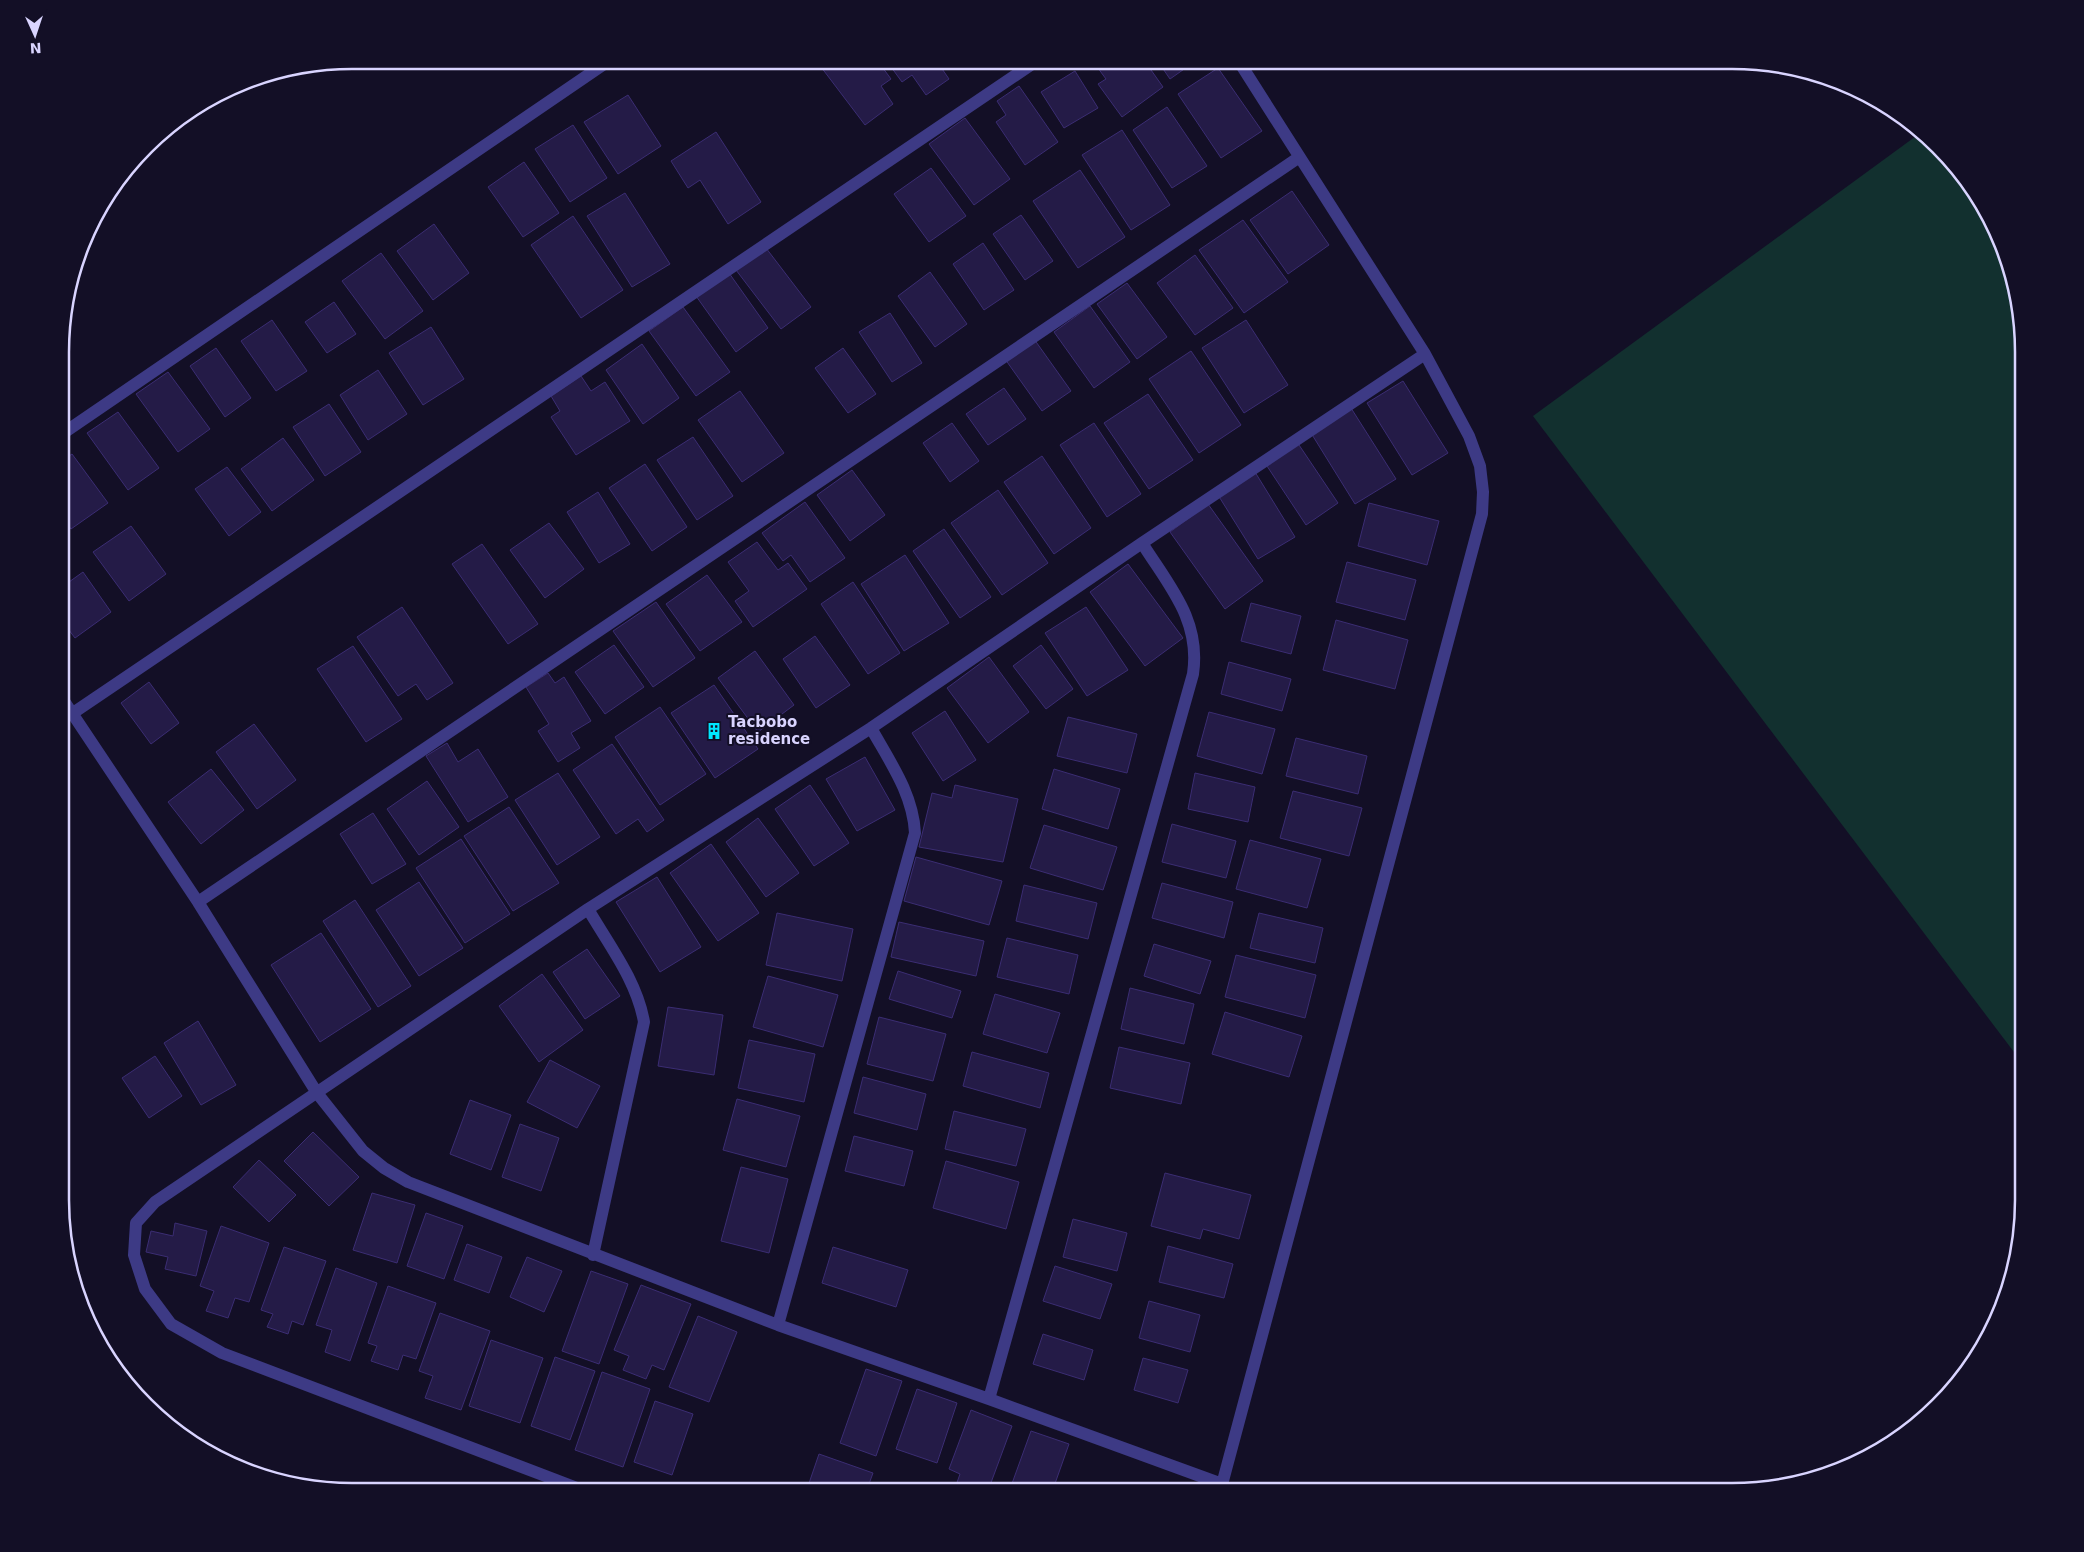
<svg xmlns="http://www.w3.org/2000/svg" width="2084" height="1552" font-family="'DejaVu Sans',sans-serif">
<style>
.green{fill:#12302f}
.building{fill:#241b47;stroke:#3b2d73}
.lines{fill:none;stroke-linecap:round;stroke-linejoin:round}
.street{stroke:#3d3a85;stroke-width:12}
.labels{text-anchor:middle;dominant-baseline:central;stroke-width:4;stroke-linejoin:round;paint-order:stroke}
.poi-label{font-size:15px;font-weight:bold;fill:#d9d4ff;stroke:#130f26;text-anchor:start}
.rim{fill:none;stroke:#d9d4ff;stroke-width:2.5}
</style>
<rect width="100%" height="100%" fill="#130f26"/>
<path class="green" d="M1923,131L1994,223L2018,294L2024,351L2023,1064L1533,416Z"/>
<path class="building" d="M822,60H877L891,79L881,86L893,104L865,125L818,63Z
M886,60H936L949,79L926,95L912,75L902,82Z
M1092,60H1144L1163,87L1122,117L1098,84L1106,79Z
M1157,60H1197L1170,79Z
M1218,68L1262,131L1221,158L1178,94Z
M1075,71L1098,108L1064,128L1041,92Z
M1019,86L1058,142L1025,165L996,122L1006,115L997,101Z
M628,95L661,146L618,174L584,122Z
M1167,107L1207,166L1172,188L1133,130Z
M965,118L1010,179L974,205L929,144Z
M573,125L607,178L570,202L535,149Z
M1122,130L1170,205L1131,230L1082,155Z
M716,132L761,202L728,224L700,180L688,188L671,161Z
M524,162L559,213L523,237L488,187Z
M931,168L966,216L929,242L894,194Z
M1080,170L1125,237L1078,268L1033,201Z
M1292,191L1329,245L1288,274L1250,220Z
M625,193L670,264L632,287L587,216Z
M1021,215L1053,261L1025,280L993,234Z
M573,216L623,290L581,318L531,245Z
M1243,220L1288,282L1244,313L1199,250Z
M434,224L469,273L433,300L397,251Z
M983,243L1014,290L984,310L953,264Z
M766,248L811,307L781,329L736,270Z
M381,253L423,311L385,339L342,281Z
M1195,255L1233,308L1195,335L1157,283Z
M930,272L967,324L935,347L898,296Z
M729,273L768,328L736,352L696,296Z
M1127,283L1167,337L1137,359L1097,304Z
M334,302L356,334L327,353L305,322Z
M1090,306L1130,362L1094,388L1054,332Z
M683,307L730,372L696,396L649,331Z
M890,313L922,363L892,382L859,332Z
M272,320L307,371L276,391L241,341Z
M1246,320L1288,385L1244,413L1202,348Z
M431,327L464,379L423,405L389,353Z
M1034,339L1071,391L1042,411L1005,359Z
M642,344L679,398L643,424L606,370Z
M216,348L251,398L225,417L190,366Z
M843,348L876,394L848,413L815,368Z
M1191,351L1241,425L1199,453L1149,379Z
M378,370L407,414L368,440L340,395Z
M168,372L210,429L178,452L136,394Z
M581,376L591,391L605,382L630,421L576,455L551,417L560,411L551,396Z
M1403,381L1448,453L1412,475L1367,403Z
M1004,388L1026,419L988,445L966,414Z
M740,391L784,453L742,482L698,420Z
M1148,394L1193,460L1149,489L1104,423Z
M329,404L361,452L325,476L293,427Z
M1351,408L1396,479L1355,504L1311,433Z
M118,412L159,468L128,490L87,433Z
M952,423L979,461L950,482L923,443Z
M1094,423L1141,494L1107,517L1060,445Z
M693,437L733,496L697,520L657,460Z
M283,438L314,480L272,511L241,469Z
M1297,442L1338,503L1306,525L1265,463Z
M72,454L108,503L71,529L62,517V461Z
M1042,456L1091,528L1054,554L1004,482Z
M645,464L687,527L652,551L609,488Z
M227,467L261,512L229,536L195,489Z
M852,470L885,515L850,541L817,495Z
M1255,472L1295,537L1258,559L1218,495Z
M998,490L1048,563L1002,595L951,523Z
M598,492L630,544L599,563L567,512Z
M805,502L845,558L810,582L791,555L783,561L762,533Z
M1369,503L1439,521L1427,565L1358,546Z
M1208,504L1263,581L1225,609L1170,532Z
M549,523L584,569L545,598L510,550Z
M131,526L166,574L129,601L93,552Z
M944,529L991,597L960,618L913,551Z
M757,542L778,570L788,563L807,589L753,627L735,601L749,591L728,562Z
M482,544L538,624L508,644L452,564Z
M905,555L949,623L904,651L861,584Z
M1347,562L1416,580L1405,620L1336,602Z
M1128,564L1183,638L1145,666L1090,592Z
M83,572L111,612L75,638L62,621V587Z
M707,575L742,622L700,651L666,604Z
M853,582L900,653L868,674L821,604Z
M656,602L695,658L653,687L613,631Z
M1251,603L1301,616L1291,654L1241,641Z
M402,607L453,683L427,700L416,684L398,696L357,637Z
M1086,607L1128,670L1087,696L1045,633Z
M1336,620L1408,640L1395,689L1323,670Z
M815,636L850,685L816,708L783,659Z
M614,645L644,687L605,714L575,672Z
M1041,645L1073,689L1046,709L1013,666Z
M353,646L402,719L366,742L317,669Z
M755,651L794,705L758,732L718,678Z
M989,657L1029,712L988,743L947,688Z
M1229,662L1291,679L1282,711L1221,694Z
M548,673L555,683L564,677L591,721L571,733L580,748L558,762L538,731L549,724L526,687Z
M149,682L179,723L151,744L121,703Z
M714,685L758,749L715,778L671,713Z
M660,707L706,774L660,805L615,737Z
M945,711L976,760L943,781L912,733Z
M1209,712L1275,729L1262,774L1197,756Z
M1068,717L1137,734L1127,773L1057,756Z
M254,724L296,780L257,809L216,752Z
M1296,738L1367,756L1358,794L1286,776Z
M447,743L458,762L478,749L508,797L468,822L426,756Z
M612,744L664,820L647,832L638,819L616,834L573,770Z
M865,757L895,810L857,831L826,779Z
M211,769L244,810L201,844L168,802Z
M1054,769L1120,789L1108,829L1042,809Z
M558,773L600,837L557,865L515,800Z
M1195,773L1255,787L1248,822L1188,809Z
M427,781L459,827L419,855L387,809Z
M810,785L849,843L814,866L775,809Z
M955,785L1018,799L1003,862L919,847L932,793L952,798Z
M1293,791L1362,808L1349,856L1280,838Z
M509,807L559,883L513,911L464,836Z
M373,813L406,864L372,884L340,834Z
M758,818L799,873L766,897L726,842Z
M1172,824L1236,841L1226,878L1162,862Z
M1044,825L1117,847L1103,890L1030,868Z
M461,839L510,914L465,943L416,868Z
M1250,840L1321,859L1307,908L1236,889Z
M711,844L759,913L718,941L670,873Z
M916,857L1002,881L989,925L904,901Z
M657,877L701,947L660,972L616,902Z
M419,882L463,948L419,976L376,910Z
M1162,883L1233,902L1224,938L1152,918Z
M1024,885L1097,903L1088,939L1016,921Z
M355,900L411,986L378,1007L323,921Z
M777,913L853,929L842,981L766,965Z
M1259,913L1323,928L1315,963L1250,948Z
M899,922L984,941L976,976L891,957Z
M321,933L371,1009L320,1042L271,965Z
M1007,938L1078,955L1069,994L997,977Z
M1154,944L1211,961L1200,994L1144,976Z
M587,949L620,996L585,1019L553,972Z
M1236,955L1316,975L1305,1018L1225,997Z
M898,971L961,991L952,1018L889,999Z
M542,974L583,1030L539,1062L499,1006Z
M768,976L838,995L823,1047L753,1027Z
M1130,988L1194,1004L1184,1044L1121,1029Z
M995,994L1060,1013L1047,1053L983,1034Z
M668,1007L723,1015L714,1075L658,1066Z
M1225,1012L1302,1036L1289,1077L1212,1054Z
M879,1017L946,1034L933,1081L867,1064Z
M198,1021L236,1085L201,1105L164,1043Z
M749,1040L815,1054L804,1102L738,1088Z
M1119,1047L1190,1063L1181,1104L1110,1088Z
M972,1052L1049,1073L1040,1108L963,1086Z
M155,1056L182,1096L149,1118L122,1078Z
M550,1060L600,1086L577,1128L527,1102Z
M863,1077L926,1094L917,1130L854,1113Z
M737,1099L800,1116L786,1167L723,1150Z
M470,1100L511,1115L491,1170L450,1154Z
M954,1111L1026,1129L1016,1166L945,1149Z
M520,1124L559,1138L541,1191L502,1177Z
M313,1132L359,1177L329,1206L284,1161Z
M854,1136L913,1151L904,1186L845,1171Z
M259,1160L296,1195L269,1222L233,1187Z
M946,1161L1019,1182L1006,1229L933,1208Z
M741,1167L788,1179L769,1253L721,1241Z
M1165,1173L1251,1195L1239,1239L1203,1229L1200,1239L1151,1226Z
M372,1193L415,1205L397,1263L353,1250Z
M426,1213L463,1226L444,1279L407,1266Z
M1073,1219L1127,1233L1117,1271L1063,1257Z
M175,1223L207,1231L196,1276L165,1269L168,1257L146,1252L151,1231L173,1236Z
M221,1226L269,1243L249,1302L235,1298L228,1318L206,1311L214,1291L200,1286Z
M467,1244L502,1257L489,1293L454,1280Z
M1168,1246L1233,1264L1224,1298L1159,1282Z
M284,1247L326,1261L303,1325L292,1321L288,1334L267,1327L273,1314L261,1310Z
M833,1247L908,1270L896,1307L822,1283Z
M527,1257L562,1271L544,1312L510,1297Z
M1055,1266L1112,1284L1100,1319L1043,1301Z
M336,1268L377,1283L350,1361L325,1352L332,1330L316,1325Z
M591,1271L628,1284L599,1364L562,1351Z
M641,1285L691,1304L664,1370L652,1365L646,1379L623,1370L629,1356L614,1350Z
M388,1286L436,1303L416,1359L403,1355L398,1370L371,1361L377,1346L368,1343Z
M1149,1301L1200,1315L1190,1352L1139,1338Z
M440,1313L490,1331L461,1410L425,1398L433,1376L419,1371Z
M698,1316L737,1332L709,1402L669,1387Z
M1043,1334L1093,1350L1084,1380L1033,1364Z
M491,1340L543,1358L520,1423L469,1406Z
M555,1357L595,1371L570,1440L531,1426Z
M1143,1358L1188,1370L1178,1403L1134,1390Z
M866,1369L902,1381L876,1456L840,1443Z
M602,1372L650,1389L623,1467L575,1450Z
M917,1389L957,1403L937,1463L896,1449Z
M655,1401L693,1414L672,1475L634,1462Z
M971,1410L1012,1426L989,1488L981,1485L978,1492H956L954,1491L960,1474L949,1469Z
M1031,1431L1069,1444L1052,1492H1018L1010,1489Z
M819,1454L873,1473L866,1492H806Z"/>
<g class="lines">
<path class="street" d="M62,434L610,60
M62,698L198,902L317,1093L363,1151L384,1168L408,1182L778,1325L989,1399L1222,1484
M73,713L1038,60
M198,902L1298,158
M588,909C609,945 637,981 644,1022L593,1255
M778,1325L915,833C913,794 890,762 871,728
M989,1399L1193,674C1201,620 1169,586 1142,543
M585,1491L222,1353L171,1324L145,1289L134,1255L136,1223L155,1202L588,909L871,728L1142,543L1425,354
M1220,1492L1482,514L1483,492L1480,466L1469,436L1425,354L1238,60"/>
</g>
<defs>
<g id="building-bare" transform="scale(1.35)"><path d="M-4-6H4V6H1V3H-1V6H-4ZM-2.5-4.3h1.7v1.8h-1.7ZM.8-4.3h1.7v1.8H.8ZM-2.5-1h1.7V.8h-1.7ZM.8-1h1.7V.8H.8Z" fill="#00e5ff" stroke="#130f26" stroke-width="2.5" paint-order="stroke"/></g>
</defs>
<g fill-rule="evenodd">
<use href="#building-bare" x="714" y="731"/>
</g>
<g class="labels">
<g class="poi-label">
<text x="728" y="722">Tacbobo<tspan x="728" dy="17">residence</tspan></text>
</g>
</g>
<path d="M0 0H2084V1552H0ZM352 69H1732A283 283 0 0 1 2015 352V1200A283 283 0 0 1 1732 1483H352A283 283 0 0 1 69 1200V352A283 283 0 0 1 352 69Z" fill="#130f26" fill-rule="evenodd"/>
<path class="rim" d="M352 69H1732A283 283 0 0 1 2015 352V1200A283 283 0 0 1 1732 1483H352A283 283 0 0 1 69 1200V352A283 283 0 0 1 352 69Z"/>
<g transform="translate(35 35) rotate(177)" stroke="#130f26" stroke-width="4" paint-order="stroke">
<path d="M0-4L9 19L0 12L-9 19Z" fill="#d9d4ff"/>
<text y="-8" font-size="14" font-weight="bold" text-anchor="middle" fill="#d9d4ff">N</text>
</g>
</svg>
